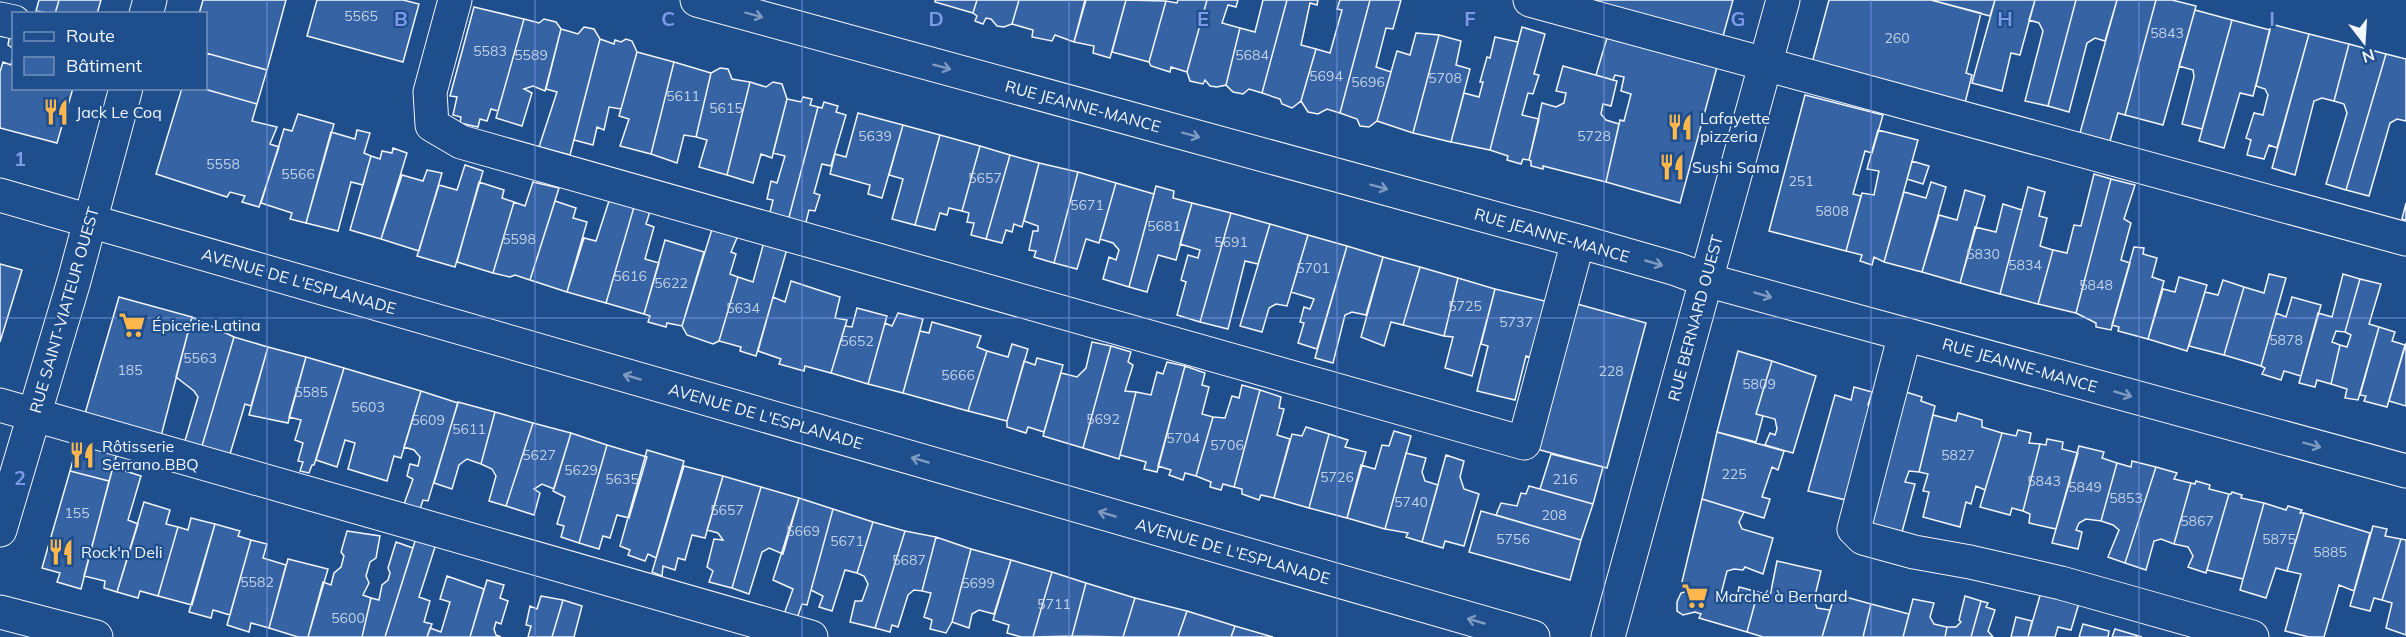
<svg xmlns="http://www.w3.org/2000/svg" width="2406" height="637" font-family="Mulish,sans-serif">
<style>
.building{fill:#3563a3;stroke:#f2f6ff;stroke-width:1.5}
.lines{fill:none;stroke-linecap:round;stroke-linejoin:round}
.minor-casing{stroke:#f2f6ff;stroke-width:35}
.minor{stroke:#1f4e8c;stroke-width:33}
.oneway{stroke:#7e9ac0}
.grid{fill:none;stroke:#7d9aea;stroke-width:1.5;stroke-opacity:0.55}
.labels{text-anchor:middle;dominant-baseline:central;stroke-width:4.5;stroke-linejoin:round;paint-order:stroke}
.number-label{font-size:14px;fill:#c3d1e8}
.street-label{font-size:16px;fill:#f2f6ff;stroke:#1f4e8c}
.poi-label{font-size:16px;fill:#f2f6ff;stroke:#1f4e8c;text-anchor:start}
.grid-label{font-size:20px;text-anchor:middle;font-weight:bold;fill:#7d9aea;stroke:#1f4e8c;stroke-width:4.5;stroke-linejoin:round;paint-order:stroke}
</style>
<rect width="100%" height="100%" fill="#1f4e8c"/>
<path class="building" d="M39,0H59L55,14L36,11Z
M59,0H101L97,14H55Z
M203,0H286L267,70L206,53V14H199Z
M317,0H403L419,4L403,62L307,36Z
M935,0H977L973,13L935,2Z
M977,0H1019L1012,24L1004,27L997,26L991,19L986,18L983,24L975,21L977,16L973,13Z
M1019,0H1085L1074,42L1055,35L1052,41L1032,37L1033,30L1012,24Z
M1086,0H1126L1110,58L1093,53L1094,46L1074,42Z
M1126,0L1166,1L1149,62L1112,52Z
M1178,0H1207L1187,72L1171,67L1170,72L1151,66L1149,62L1166,1L1177,3Z
M1207,0H1238L1236,7L1228,5L1222,23L1240,28L1226,85L1217,87L1210,86L1205,80L1203,84L1190,81L1187,72Z
M1263,0H1287L1262,93L1249,89L1243,94L1233,92L1226,85L1240,28L1255,32Z
M1287,0H1318L1317,5L1310,3L1301,45L1316,49L1301,101L1292,108L1282,104L1280,99L1262,93Z
M1340,0H1370L1340,113L1327,109L1318,114L1308,112L1301,101L1316,49L1330,53L1342,10L1337,9Z
M1370,0H1401L1393,29L1386,28L1376,67L1391,72L1377,121L1369,127L1360,126L1357,119L1340,113Z
M1590,0H1733L1723,36Z
M1829,0H1931L1981,13L1966,73L1972,75L1965,103L1812,63Z
M1931,0H1995L1990,16Z
M1995,0H2035L2020,55L2011,53L2002,91L1972,83Z
M2035,0H2076L2048,106L2025,101L2043,31L2039,23L2029,20Z
M2076,0H2117L2105,41L2095,38L2087,43L2069,112L2048,106Z
M2117,0H2156L2125,115L2118,113L2110,141L2080,133Z
M2156,0H2172L2196,6L2163,125L2125,115Z
M474,7L524,19L498,111L491,109L487,121L480,119L478,127L460,123L461,117L453,115L457,97L450,96Z
M2195,10L2232,20L2202,129L2182,124L2194,77L2193,70L2179,66Z
M524,19L539,23L544,19L556,22L561,29L545,91L533,86L524,89L532,93L522,126L496,118Z
M2232,20L2270,30L2253,96L2240,93L2224,148L2199,141Z
M2271,24L2309,34L2277,148L2269,145L2264,159L2247,155L2251,140L2246,138L2254,113L2263,115L2268,95L2265,89L2256,86Z
M584,27L594,29L600,39L570,155L539,147L557,92L546,89L561,29L578,34Z
M1522,27L1545,34L1534,74L1539,75L1533,94L1528,93L1522,115L1539,119L1529,160L1523,159L1521,164L1507,160L1508,156L1490,150Z
M1416,33L1439,35L1413,133L1377,121L1397,51L1410,55Z
M10,34H14V49L8,45Z
M2309,34L2349,44L2334,101L2322,98L2314,101L2295,175L2272,168Z
M1439,35L1461,41L1456,65L1470,69L1451,142L1413,133Z
M1495,37L1518,42L1490,150L1451,142L1464,93L1479,97L1483,82H1480L1487,57L1490,58Z
M1607,38L1717,67L1680,203L1606,182L1620,120L1624,121L1631,94L1621,91L1624,77L1615,75L1613,80L1596,75Z
M600,39L614,44L615,40L621,42L626,39L632,41L637,52L621,109L609,107L604,130L597,127L593,145L574,140Z
M2349,44L2386,54L2346,190L2326,184L2347,113L2344,104L2334,101Z
M14,52V88H73L57,143L0,128V72L3,62L11,65Z
M637,52L674,62L651,154L620,146L629,119L619,116Z
M206,53L267,70L257,104L201,88H206Z
M2386,54L2406,59V121L2397,119L2390,123L2369,196L2346,190Z
M674,62L711,73L696,137L684,135L677,163L651,154Z
M1563,66L1617,81L1611,106L1603,104L1601,114L1606,120L1619,124L1606,182L1543,166V169L1531,166V161L1529,160L1542,103L1556,107L1564,103L1566,93L1556,91Z
M720,68L728,69L732,79L750,82L727,175L699,167L707,140L696,137L711,73Z
M750,82L766,87L773,82L782,84L787,99L772,158L761,154L753,183L727,175Z
M182,88H201L257,104L252,121L277,127L270,144L279,147L259,207L242,202L245,196L230,192L227,197L156,174Z
M1805,95L1883,115L1872,153L1865,151L1853,194L1861,196L1846,251L1769,231Z
M803,97L812,99L810,105L818,107L788,221L769,216L773,200L767,199L771,181L777,183L785,156L773,153L787,99L801,102Z
M824,102L838,106L836,112L846,115L831,166L822,164L814,193L820,195L815,211L809,210L805,226L788,221L818,107L822,108Z
M858,113L903,125L882,198L868,194L870,185L830,174L835,154L846,157Z
M298,114L334,124L306,223L290,219L292,213L261,203L284,129L292,131Z
M903,125L940,135L915,225L892,219L903,179L889,175Z
M357,130L370,133L364,153L371,156L363,185L351,182L338,231L306,223L331,132L355,139Z
M1878,130L1918,140L1884,262L1874,257L1872,265L1860,261L1862,255L1846,251L1862,193L1874,195L1879,171L1867,169Z
M940,135L980,146L962,211L949,208L947,215L940,213L935,230L915,225Z
M980,146L1010,155L986,239L971,235L974,223L967,222L969,213L962,211Z
M393,148L407,153L381,239L350,230L371,156L380,159L382,151L392,153Z
M1010,155L1039,163L1022,227L1014,224L1012,232L1006,230L1002,243L986,239Z
M1912,161L1929,166L1923,184L1907,179Z
M1039,163L1078,172L1054,263L1034,257L1036,251L1029,250L1033,231H1038V226L1024,221Z
M465,165L483,171L455,267L417,256L439,185L457,190Z
M427,170L442,173L419,251L381,239L402,175L423,181Z
M1078,172L1116,183L1099,243L1086,239L1077,269L1054,263Z
M2094,174L2111,179L2076,313L2038,304L2053,250L2067,253L2074,225L2081,226Z
M2111,179L2135,185L2124,219L2131,223L2121,260L2130,263L2111,330L2096,327V323L2076,313Z
M479,182L504,190L502,198L514,202L493,273L457,262Z
M533,182L559,188L530,280L515,275L510,277L493,273L514,202L525,206Z
M1931,182L1946,187L1922,272L1884,262L1904,192L1926,198Z
M1116,183L1154,194L1129,287L1103,279L1109,257L1116,260L1119,250L1113,243L1100,239Z
M1156,186L1174,191L1173,198L1192,203L1176,260L1158,255L1147,292L1129,287Z
M2028,187L2045,192L2039,216L2047,218L2040,246L2053,250L2038,304L2000,294Z
M1965,190L1985,196L1960,283L1922,272L1939,215L1957,220Z
M555,201L576,208L573,218L587,222L567,292L530,280Z
M609,201L634,207L606,303L567,292L584,238L596,241Z
M1192,203L1231,213L1200,322L1177,315L1186,282L1181,280L1188,255L1198,258L1200,250L1180,244Z
M2406,203V220L2402,219Z
M2003,204L2022,210L2000,294L1960,283L1975,227L1996,232Z
M634,207L650,211L646,224L654,227L645,259L659,263L644,314L606,303Z
M1231,213L1270,224L1258,264L1245,261L1228,329L1200,322Z
M1270,224L1308,235L1287,306L1276,304L1269,308L1262,332L1240,326Z
M713,226L739,233L731,252L736,254L730,274L738,277L719,341L713,344L687,335L682,326Z
M1308,235L1347,246L1317,349L1298,343L1304,323L1300,322L1304,307L1310,309L1314,299L1291,292Z
M665,240L704,252L682,326L667,323L666,327L648,322L650,316L644,314Z
M764,242L787,249L756,356L740,351L741,347L719,341L738,277L753,282Z
M1347,246L1383,257L1366,315L1352,312L1345,315L1333,363L1315,358Z
M2134,247L2144,248L2143,254L2157,258L2152,277L2164,281L2148,339L2118,331L2119,327L2112,325Z
M1383,257L1420,267L1403,325L1391,322L1384,346L1361,337Z
M0,264L22,270L0,342Z
M1420,267L1458,278L1444,336L1403,325Z
M2269,274L2286,278L2261,366L2224,355L2244,287L2264,293Z
M2343,274L2360,279L2345,332L2336,331L2332,342L2340,345L2331,384L2317,380L2315,387L2299,383L2318,313L2332,317Z
M2179,277L2207,285L2187,351L2148,339L2163,289L2175,292Z
M1458,278L1495,289L1472,376L1445,368L1453,337L1444,336Z
M2360,279L2381,284L2369,324L2379,327L2358,400L2345,398L2347,389L2331,384L2340,345L2347,347L2351,335L2345,332Z
M2223,280L2244,287L2224,355L2189,346L2205,292L2218,295Z
M791,281L840,297L835,318L847,320L831,373L805,366L804,371L779,364L781,359L758,351L773,297L785,302Z
M1495,289L1553,303L1538,360L1526,356L1515,400L1477,391L1488,346L1481,344Z
M119,297L192,317L160,440L84,417Z
M2292,297L2321,305L2301,376L2284,371L2281,380L2262,374L2265,368L2261,366L2276,313L2286,317Z
M1570,302L1646,323L1607,468L1529,447Z
M857,308L887,316L868,384L831,373L845,326L852,327Z
M898,313L923,319L903,393L868,384L885,323L892,326Z
M192,317L234,337L199,456L182,451L198,397L194,391L176,377Z
M932,322L981,336L977,347L987,351L968,411L903,393L920,331L929,333Z
M2379,327L2395,332L2392,341L2405,345L2387,407L2364,401L2366,396L2360,395Z
M234,337L268,347L251,406L245,404L227,464L199,456Z
M1092,342L1111,346L1083,448L1043,436L1061,373L1077,377L1086,368Z
M2406,343V406L2389,401Z
M1012,344L1028,349L1007,421L968,411L987,351L1008,357Z
M1111,346L1131,352L1128,362L1133,365L1125,391L1136,392L1119,459L1083,448Z
M268,347L306,357L288,423L249,415Z
M1738,351L1772,361L1756,414L1763,416L1756,442L1717,432Z
M306,357L344,368L314,465H312L309,473L300,471L303,462L298,461L303,443L295,440L301,420L289,417Z
M1037,358L1063,365L1044,432L1028,427L1026,433L1007,427V421L1024,361L1035,365Z
M1772,361L1816,376L1793,453L1765,445L1770,433L1775,435L1777,429L1775,419L1756,414Z
M1167,362L1185,366L1157,472L1144,469L1146,462L1120,455L1136,392L1151,395L1157,372L1163,374Z
M1185,366L1205,373L1202,385L1209,387L1202,414L1213,417L1196,476L1185,473L1183,480L1169,475L1171,470L1158,466Z
M344,368L421,391L401,458L394,456L387,481L348,469L355,443L345,440L337,467L316,460Z
M1242,385L1260,390L1234,487L1223,484L1221,490L1210,487L1211,482L1196,476L1213,417L1225,418L1232,396L1239,398Z
M1854,387L1872,392L1868,405L1878,408L1846,500L1808,491L1835,395L1851,400Z
M1260,390L1281,397L1279,408L1284,409L1277,435L1290,439L1274,498L1261,495L1259,500L1242,494V489L1234,487Z
M421,391L458,403L428,501L423,500L419,512L403,507L413,479L407,476L410,464L418,466L420,457L414,450L404,447Z
M1906,392L1922,397L1921,401L1935,406L1919,472L1909,471L1905,482L1915,484L1902,532L1870,525Z
M458,402L495,412L481,464L467,459L459,465L452,489L434,483Z
M495,412L533,423L506,506L489,501L496,476L492,469L481,464Z
M1958,413L1982,420V427L2002,433L1985,490L1976,486L1971,504L1966,502L1960,527L1923,517L1929,492L1923,491L1928,474L1919,472L1933,415L1956,421Z
M533,423L571,433L554,489L542,484L534,489L540,493L534,515L506,506Z
M1306,427L1329,434L1309,508L1274,498L1292,434L1302,436Z
M2018,430L2031,433L2029,443L2040,444L2023,511L2012,508L2010,515L1980,507L2002,433L2016,436Z
M1394,431L1411,436L1385,529L1347,518L1361,465L1375,469L1382,445L1389,446Z
M1717,432L1784,451L1778,470L1772,467L1762,497L1770,499L1764,518L1702,499Z
M571,433L607,445L579,543L561,537L564,526L557,524L565,497L553,491Z
M1329,434L1348,440L1345,447L1366,452L1347,518L1309,508Z
M80,436L119,447L109,481L70,471Z
M2047,439L2063,442L2062,449L2078,453L2056,529L2029,523L2030,514L2023,511L2040,444L2046,445Z
M607,445L647,457L629,518L617,515L610,538L603,536L599,549L579,543Z
M2079,446L2104,452L2102,458L2117,463L2101,521L2086,519L2079,523L2076,530L2082,532L2078,549L2052,543Z
M647,450L684,461L656,558L648,554L645,561L628,555L630,550L620,546Z
M1406,453L1426,458L1422,472L1425,481L1438,485L1422,542L1406,537L1408,533L1385,529Z
M1551,454L1603,467L1593,504L1540,489Z
M1446,455L1464,461L1460,477L1464,489L1479,494L1464,546L1445,541L1443,548L1422,542Z
M2132,461L2156,467L2125,563L2108,557L2119,530L2113,525L2101,521L2117,463L2131,467Z
M684,466L723,476L705,538L692,535L685,560L678,558L675,570L663,566L662,576L652,572Z
M113,467L141,476L128,520L138,524L117,592L104,588L105,581L84,576Z
M2156,467L2177,473L2174,479L2191,483L2174,544L2161,539L2154,541L2146,570L2125,563Z
M70,471L109,481L81,589L57,582L60,573L42,568Z
M723,476L761,487L732,588L709,582L713,571L707,567L714,539L723,540L718,533L707,530Z
M2196,481L2210,485L2209,489L2229,494L2206,573L2188,567L2193,556L2188,547L2174,544L2191,483L2195,484Z
M1529,486L1593,504L1581,540L1496,515L1501,503L1517,506L1521,493L1526,494Z
M761,487L799,498L783,554L769,548L762,552L749,594L732,588Z
M2232,492L2242,495L2241,498L2264,503L2243,579L2207,570L2229,494H2231Z
M799,498L833,509L807,605L802,604L796,621L783,617L793,589L773,580Z
M1702,499L1744,512L1739,522L1742,529L1773,538L1763,574L1745,567L1743,570L1734,569L1727,571L1720,598L1736,602L1739,587L1758,592L1747,632L1699,618L1701,614L1695,612L1683,615L1677,611V602L1681,593L1688,591L1681,586Z
M144,502L170,510L166,524L178,527L158,596L140,591L138,598L117,592Z
M2264,503L2286,510L2288,506L2302,510L2300,513H2304L2287,571L2276,568L2266,598L2240,590Z
M833,509L873,522L857,573L845,570L832,611L819,607L823,596L811,590Z
M1481,511L1581,540L1570,580L1469,552Z
M2304,513L2370,533L2354,591L2339,585L2324,637H2309L2285,631L2301,574L2287,571Z
M191,518L215,524L192,605L158,596L178,527L188,530Z
M873,522L905,531L875,628L850,622L855,601H862L868,584L864,576L857,573Z
M215,524L240,531L238,536L251,540L230,615L213,610L211,618L189,612Z
M2373,526L2387,529L2385,536L2401,539L2382,600L2374,598L2370,611L2350,606Z
M347,531L380,536L376,558L370,562L366,576L369,583L363,595L371,598L362,637H308L323,582L331,585L334,573L341,567L344,556L341,552Z
M905,531L936,537L922,591L914,590L908,595L898,627L892,625L890,632L875,628Z
M936,537L971,549L952,622L946,633L930,629L932,620L924,617L931,593L922,591Z
M416,538L436,544L419,597L430,601L424,622L432,624L427,637H385Z
M2401,539L2406,540V635L2386,628L2392,603L2382,600Z
M251,540L267,544L263,558L286,565L269,628L251,623L249,632L227,625Z
M396,542L413,548L385,637H362L371,598L379,600L382,585L388,580L390,573L388,568Z
M971,549L1011,560L994,614L979,610L972,614L969,628L952,622Z
M288,559L328,569L308,637H298L269,628Z
M1011,560L1052,572L1033,637H1021L1007,633L1009,625L993,620Z
M1777,561L1821,571L1814,600L1817,608L1830,610L1822,637H1763L1747,632L1758,592L1770,596Z
M1052,572L1086,583L1072,636L1033,637Z
M447,576L484,589L470,637H427L430,628L441,632L450,602L440,599Z
M487,580L504,585L500,598L508,601L501,624L496,622L494,629L496,635L501,637H470Z
M1086,583L1135,598L1123,637L1072,636Z
M2041,592L2079,603L2071,630L2058,627L2055,637H2028Z
M1835,594L1871,604L1863,637H1822Z
M541,596L563,600L552,637H528L531,626L526,625L530,606L537,609Z
M1965,596L1981,601L1971,637H1945L1947,627H1956L1961,622L1959,620Z
M1135,598L1187,611L1178,637H1123Z
M1913,599L1934,603L1930,617L1934,624L1947,627L1945,637H1903Z
M563,600L582,606L574,637H552Z
M1981,601L1988,603L1986,607L1995,610L1988,631L1993,637H1971Z
M1871,604L1909,614L1903,637H1863Z
M1187,611L1235,626L1231,637H1178Z
M2016,617L2032,621L2028,637H2011Z
M2083,624L2109,631L2108,637H2079Z
M1235,626L1273,637H1231Z
M2115,629L2142,637H2112Z"/>
<g class="lines">
<g class="minor-casing">
<path id="minor" d="M455,0L430,92L432,125L461,142L1524,443L1578,241
M697,0L1578,241L1676,269L1706,280L2406,471
M1530,0L2406,239
M146,14L150,0
M0,19L14,22
M0,195L1533,637
M1905,334L1854,529L1863,538L1914,552L1970,562L2061,583L2252,637
M0,405L811,637
M0,530L74,281L126,88
M0,612L96,637
M1608,637L1783,0"/>
</g>
<use href="#minor" class="minor"/>
</g>
<defs><path id="oneway-shaft" d="M-6 0H5M1.5-3L5.5 0L1.5 3" fill="none" stroke-width="1.6" stroke-linecap="round" stroke-linejoin="round" transform="scale(1.5)"/></defs>
<g class="oneway">
<use href="#oneway-shaft" transform="translate(754 15) rotate(15)"/>
<use href="#oneway-shaft" transform="translate(942 67) rotate(15)"/>
<use href="#oneway-shaft" transform="translate(1191 135) rotate(15)"/>
<use href="#oneway-shaft" transform="translate(1379 187) rotate(15)"/>
<use href="#oneway-shaft" transform="translate(1654 263) rotate(16)"/>
<use href="#oneway-shaft" transform="translate(1763 295) rotate(16)"/>
<use href="#oneway-shaft" transform="translate(632 377) rotate(-164)"/>
<use href="#oneway-shaft" transform="translate(2123 394) rotate(16)"/>
<use href="#oneway-shaft" transform="translate(2312 445) rotate(15)"/>
<use href="#oneway-shaft" transform="translate(920 460) rotate(-164)"/>
<use href="#oneway-shaft" transform="translate(1107 514) rotate(-164)"/>
<use href="#oneway-shaft" transform="translate(1476 621) rotate(-164)"/>
</g>
<path class="grid" d="M267,0V637M535,0V637M802,0V637M1069,0V637M1337,0V637M1604,0V637M1871,0V637M2139,0V637M0,318H2406"/>
<defs>
<g id="restaurant-bare" transform="scale(2.07)"><path d="M-5-6h1v4h1v-4h1v4h1v-4h1v5L-1.5 .5V6h-2V.5L-5-1ZM5-6V6H3V1.5H1.5Q1.5-4 5-6Z" fill="#ffb74d" stroke="#1f4e8c" stroke-width="2.5" paint-order="stroke"/></g>
<g id="supermarket-bare" transform="scale(2.07)"><path d="M-6-5.5h2.5l.6 2H6L4.5 2H-2.5L-4.4-4H-6ZM-1.5 3.2a1.3 1.3 0 1 0 .1 0ZM3 3.2a1.3 1.3 0 1 0 .1 0Z" fill="#ffb74d" stroke="#1f4e8c" stroke-width="2.5" paint-order="stroke"/></g>
</defs>
<g fill-rule="evenodd">
<use href="#restaurant-bare" x="56" y="112"/>
<use href="#restaurant-bare" x="1680" y="127"/>
<use href="#restaurant-bare" x="1672" y="167"/>
<use href="#supermarket-bare" x="132" y="325"/>
<use href="#restaurant-bare" x="82" y="455"/>
<use href="#restaurant-bare" x="61" y="552"/>
<use href="#supermarket-bare" x="1695" y="596"/>
</g>
<g class="labels">
<g class="number-label">
<text x="361" y="16">5565</text>
<text x="2167" y="33">5843</text>
<text x="1897" y="38">260</text>
<text x="490" y="51">5583</text>
<text x="531" y="55">5589</text>
<text x="1252" y="55">5684</text>
<text x="1326" y="76">5694</text>
<text x="1445" y="78">5708</text>
<text x="1368" y="82">5696</text>
<text x="683" y="96">5611</text>
<text x="726" y="108">5615</text>
<text x="875" y="136">5639</text>
<text x="1594" y="136">5728</text>
<text x="223" y="164">5558</text>
<text x="298" y="174">5566</text>
<text x="985" y="178">5657</text>
<text x="1801" y="181">251</text>
<text x="1087" y="205">5671</text>
<text x="1832" y="211">5808</text>
<text x="1164" y="226">5681</text>
<text x="519" y="239">5598</text>
<text x="1231" y="242">5691</text>
<text x="1983" y="254">5830</text>
<text x="2025" y="265">5834</text>
<text x="1313" y="268">5701</text>
<text x="630" y="276">5616</text>
<text x="671" y="283">5622</text>
<text x="2096" y="285">5848</text>
<text x="1465" y="306">5725</text>
<text x="743" y="308">5634</text>
<text x="1516" y="322">5737</text>
<text x="2286" y="340">5878</text>
<text x="857" y="341">5652</text>
<text x="200" y="358">5563</text>
<text x="130" y="370">185</text>
<text x="1611" y="371">228</text>
<text x="958" y="375">5666</text>
<text x="1759" y="384">5809</text>
<text x="311" y="392">5585</text>
<text x="368" y="407">5603</text>
<text x="1103" y="419">5692</text>
<text x="428" y="420">5609</text>
<text x="469" y="429">5611</text>
<text x="1183" y="438">5704</text>
<text x="1227" y="445">5706</text>
<text x="539" y="455">5627</text>
<text x="1958" y="455">5827</text>
<text x="581" y="470">5629</text>
<text x="1734" y="474">225</text>
<text x="1337" y="477">5726</text>
<text x="622" y="479">5635</text>
<text x="1565" y="479">216</text>
<text x="2044" y="481">5843</text>
<text x="2085" y="487">5849</text>
<text x="2126" y="498">5853</text>
<text x="1411" y="502">5740</text>
<text x="727" y="510">5657</text>
<text x="77" y="513">155</text>
<text x="1554" y="515">208</text>
<text x="2197" y="521">5867</text>
<text x="803" y="531">5669</text>
<text x="1513" y="539">5756</text>
<text x="2279" y="539">5875</text>
<text x="847" y="541">5671</text>
<text x="2330" y="552">5885</text>
<text x="909" y="560">5687</text>
<text x="257" y="582">5582</text>
<text x="978" y="583">5699</text>
<text x="1054" y="604">5711</text>
<text x="348" y="618">5600</text>
</g>
<g class="street-label">
<text transform="translate(1083 106) rotate(15)">RUE JEANNE-MANCE</text>
<text transform="translate(1552 235) rotate(16)">RUE JEANNE-MANCE</text>
<text transform="translate(299 281) rotate(16)">AVENUE DE L'ESPLANADE</text>
<text transform="translate(64 310) rotate(-74)">RUE SAINT-VIATEUR OUEST</text>
<text transform="translate(1695 318) rotate(-75)">RUE BERNARD OUEST</text>
<text transform="translate(2020 365) rotate(16)">RUE JEANNE-MANCE</text>
<text transform="translate(766 416) rotate(16)">AVENUE DE L'ESPLANADE</text>
<text transform="translate(1233 551) rotate(16)">AVENUE DE L'ESPLANADE</text>
</g>
<g class="poi-label">
<text x="76" y="112">Jack Le Coq</text>
<text x="1700" y="118">Lafayette<tspan x="1700" dy="18">pizzeria</tspan></text>
<text x="1692" y="167">Sushi Sama</text>
<text x="152" y="325">Épicerie Latina</text>
<text x="102" y="446">Rôtisserie<tspan x="102" dy="18">Serrano BBQ</tspan></text>
<text x="81" y="552">Rock'n Deli</text>
<text x="1715" y="596">Marché à Bernard</text>
</g>
</g>
<g class="grid-label">
<text x="401" y="26">B</text>
<text x="668" y="26">C</text>
<text x="936" y="26">D</text>
<text x="1203" y="26">E</text>
<text x="1470" y="26">F</text>
<text x="1738" y="26">G</text>
<text x="2005" y="26">H</text>
<text x="2272" y="26">I</text>
<text x="20" y="166">1</text>
<text x="20" y="485">2</text>
</g>
<rect x="12" y="12" width="195" height="78" fill="#1f4e8c" stroke="#7391ba" stroke-width="1.5"/>
<rect x="24" y="32" width="30" height="9" fill="#1f4e8c" stroke="#7391ba" stroke-width="1.5"/>
<text x="66" y="42" font-size="18" fill="#f2f6ff">Route</text>
<rect x="24" y="57" width="30" height="18" fill="#3563a3" stroke="#7391ba" stroke-width="1.5"/>
<text x="66" y="72" font-size="18" fill="#f2f6ff">Bâtiment</text>
<g transform="translate(2364 42) rotate(163)" stroke="#1f4e8c" stroke-width="4.5" paint-order="stroke">
<path d="M0-4.5L10 22L0 15L-10 22Z" fill="#f2f6ff"/>
<text y="-9" font-size="16" font-weight="bold" text-anchor="middle" fill="#f2f6ff">N</text>
</g>
</svg>
